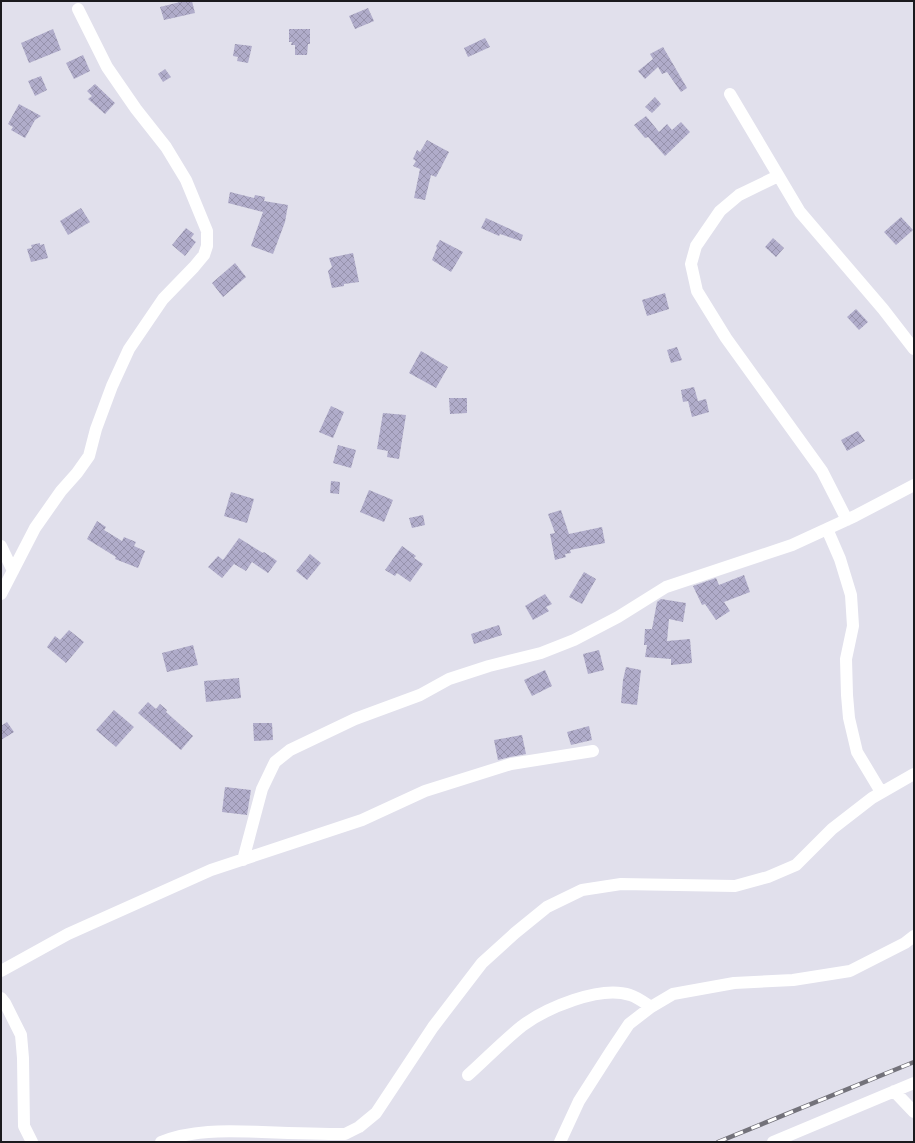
<svg xmlns="http://www.w3.org/2000/svg" width="915" height="1143" font-family="Arial,sans-serif">
<style>
.building{fill:url(#building-cross-hatch)}
.lines{fill:none;stroke-linecap:round;stroke-linejoin:round}
.minor{stroke:#fff;stroke-width:12}
.rail-casing{stroke:#73727a;stroke-width:4.5}
.rail{stroke:#fff;stroke-width:3;stroke-dasharray:9;stroke-linecap:butt}
</style>
<defs>
<pattern id="building-cross-hatch" width="8" height="8" patternUnits="userSpaceOnUse"><rect width="8" height="8" fill="#b0acca"/><path d="M0 0l8 8M0 8l8-8" fill="none" stroke="#9793ad"/></pattern>
</defs>
<rect width="100%" height="100%" fill="#e1e0ec"/>
<path class="building" d="M184,1H192L195,13L164,20L160,7Z
M368,8L374,21L355,29L349,16Z
M53,29L61,50L29,63L21,43Z
M289,29H310V44H308L307,55H295V45H291L292,42H289Z
M485,38L490,47L468,57L464,48Z
M235,44L252,46L248,63L237,61L238,57L233,56Z
M663,47L687,88L681,92L667,72L662,74L658,67L645,79L638,71L653,59L650,54Z
M83,55L90,71L74,79L66,63Z
M165,69L171,77L163,82L158,74Z
M41,76L47,90L35,96L28,81Z
M95,84L115,103L105,114L88,99L92,96L87,91Z
M655,97L661,104L652,113L645,107Z
M19,104L41,116L35,120L25,138L11,130L13,127L8,124Z
M646,116L659,132L667,124L672,130L681,122L690,132L665,156L648,137L645,138L634,125Z
M427,140L449,152L436,177L431,175L425,200L414,198L420,169L413,166L416,161L413,159L417,150L420,152Z
M230,192L254,198L255,195L265,197L264,201L288,205L285,222L273,254L251,246L263,212L228,203Z
M81,208L90,222L68,235L60,221Z
M901,217L913,230L896,245L884,232Z
M486,218L523,235L521,241L500,234L499,236L481,228Z
M186,228L194,234L191,238L196,242L185,256L172,245Z
M773,238L784,248L776,257L765,247Z
M440,240L463,252L451,272L432,260L437,248L436,246Z
M40,243V245L44,244L48,258L31,262L27,249L32,248L31,245Z
M353,253L359,282L344,284V286L332,288L328,271L332,267L329,258Z
M235,263L246,277L223,297L212,283Z
M665,293L669,309L647,316L642,300Z
M856,309L868,322L859,330L847,317Z
M677,347L682,360L671,363L667,350Z
M421,351L448,367L436,388L409,373Z
M694,387L698,401L706,399L709,412L692,417L688,401L683,402L681,390Z
M449,398H467V413L450,414Z
M331,406L344,412L333,438L319,432Z
M383,413L406,415L399,459L387,457L388,451L377,449Z
M858,431L865,441L847,451L841,440Z
M338,445L356,450L351,468L333,463Z
M331,481L340,482L339,494L330,493Z
M369,490L393,500L384,522L360,512Z
M231,492L254,499L247,523L224,516Z
M561,510L569,534L602,527L605,543L570,550L571,553L565,554L566,557L555,560L550,534L555,533L548,514Z
M423,515L425,525L412,528L409,518Z
M97,521L106,527L104,530L122,541L124,537L136,542L134,546L145,551L138,568L115,559L116,557L87,539Z
M239,538L263,553L264,552L277,561L268,573L252,562L246,571L234,564L222,578L208,567L218,556L223,560Z
M402,546L416,556L414,558L423,564L410,582L397,573L395,576L385,570Z
M310,554L321,563L307,580L296,571Z
M584,572L596,579L582,604L569,597Z
M744,575L750,592L724,602L730,611L716,620L705,604L702,605L693,586L716,578L719,585Z
M545,594L552,604L546,607L549,611L533,620L525,606Z
M661,599L686,603L683,622L669,619L667,641L690,639L692,663L671,665V659L645,657L647,645H644L645,629H652L657,602Z
M499,625L502,635L474,644L471,634Z
M69,630L84,642L66,663L47,647L55,636L60,640Z
M193,645L198,665L167,672L162,653Z
M599,650L604,670L588,674L583,654Z
M626,667L641,670L637,705L621,703L623,680Z
M545,670L552,686L532,696L524,680Z
M239,678L241,698L206,702L204,681Z
M148,702L156,709L160,704L167,710L166,712L193,736L181,750L138,713Z
M114,710L134,727L116,747L96,730Z
M7,722L14,732L1,740V726Z
M253,723H272L273,740L254,741Z
M589,726L592,740L571,745L567,732Z
M522,735L526,754L510,757L498,760L494,740Z
M225,787L251,790L247,815L222,812Z"/>
<g class="lines">
<path class="minor" d="M730,94L800,212L883,309L914,349
M778,176L739,195L720,211L696,246L691,264L697,291L726,338L822,471L847,520
M827,529L840,559L851,595L853,626L846,659L847,695L849,718L857,752L881,792
M1,546L13,571
M1,594L35,528L61,491L77,473L89,456L96,429L112,386L129,349L163,299L194,267L204,255L207,246V231L186,180L166,147L136,109L107,67L78,9
M243,860L262,789L275,762L290,750L355,719L420,695L449,679L489,666L541,653L574,640L618,617L666,587L792,545L855,516L914,485
M1,971L68,934L211,870L362,820L425,791L511,764L593,751
M1,998L5,1003L21,1035L23,1058L24,1126L32,1142
M468,1075C486,1059 503,1041 522,1026C546,1008 600,985 630,995C637,997 645,1003 651,1007
M894,1091L914,1112
M161,1142C193,1129 229,1131 262,1132C290,1133 318,1134 345,1134L359,1127L376,1113L433,1027L482,963L515,933L547,907L582,890L621,884L735,886L768,877L796,865L832,829L872,798L914,774
M560,1142L579,1101L611,1051L629,1024L651,1007L673,994L734,983L793,980L850,971L905,943L914,936
M773,1142L914,1083"/>
<g class="rail-casing">
<path id="rail" d="M718,1142L914,1062"/>
</g>
<use href="#rail" class="rail"/>
</g>
<rect width="915" height="1143" fill="none" stroke="#1b1a1e" stroke-width="4"/>
</svg>
